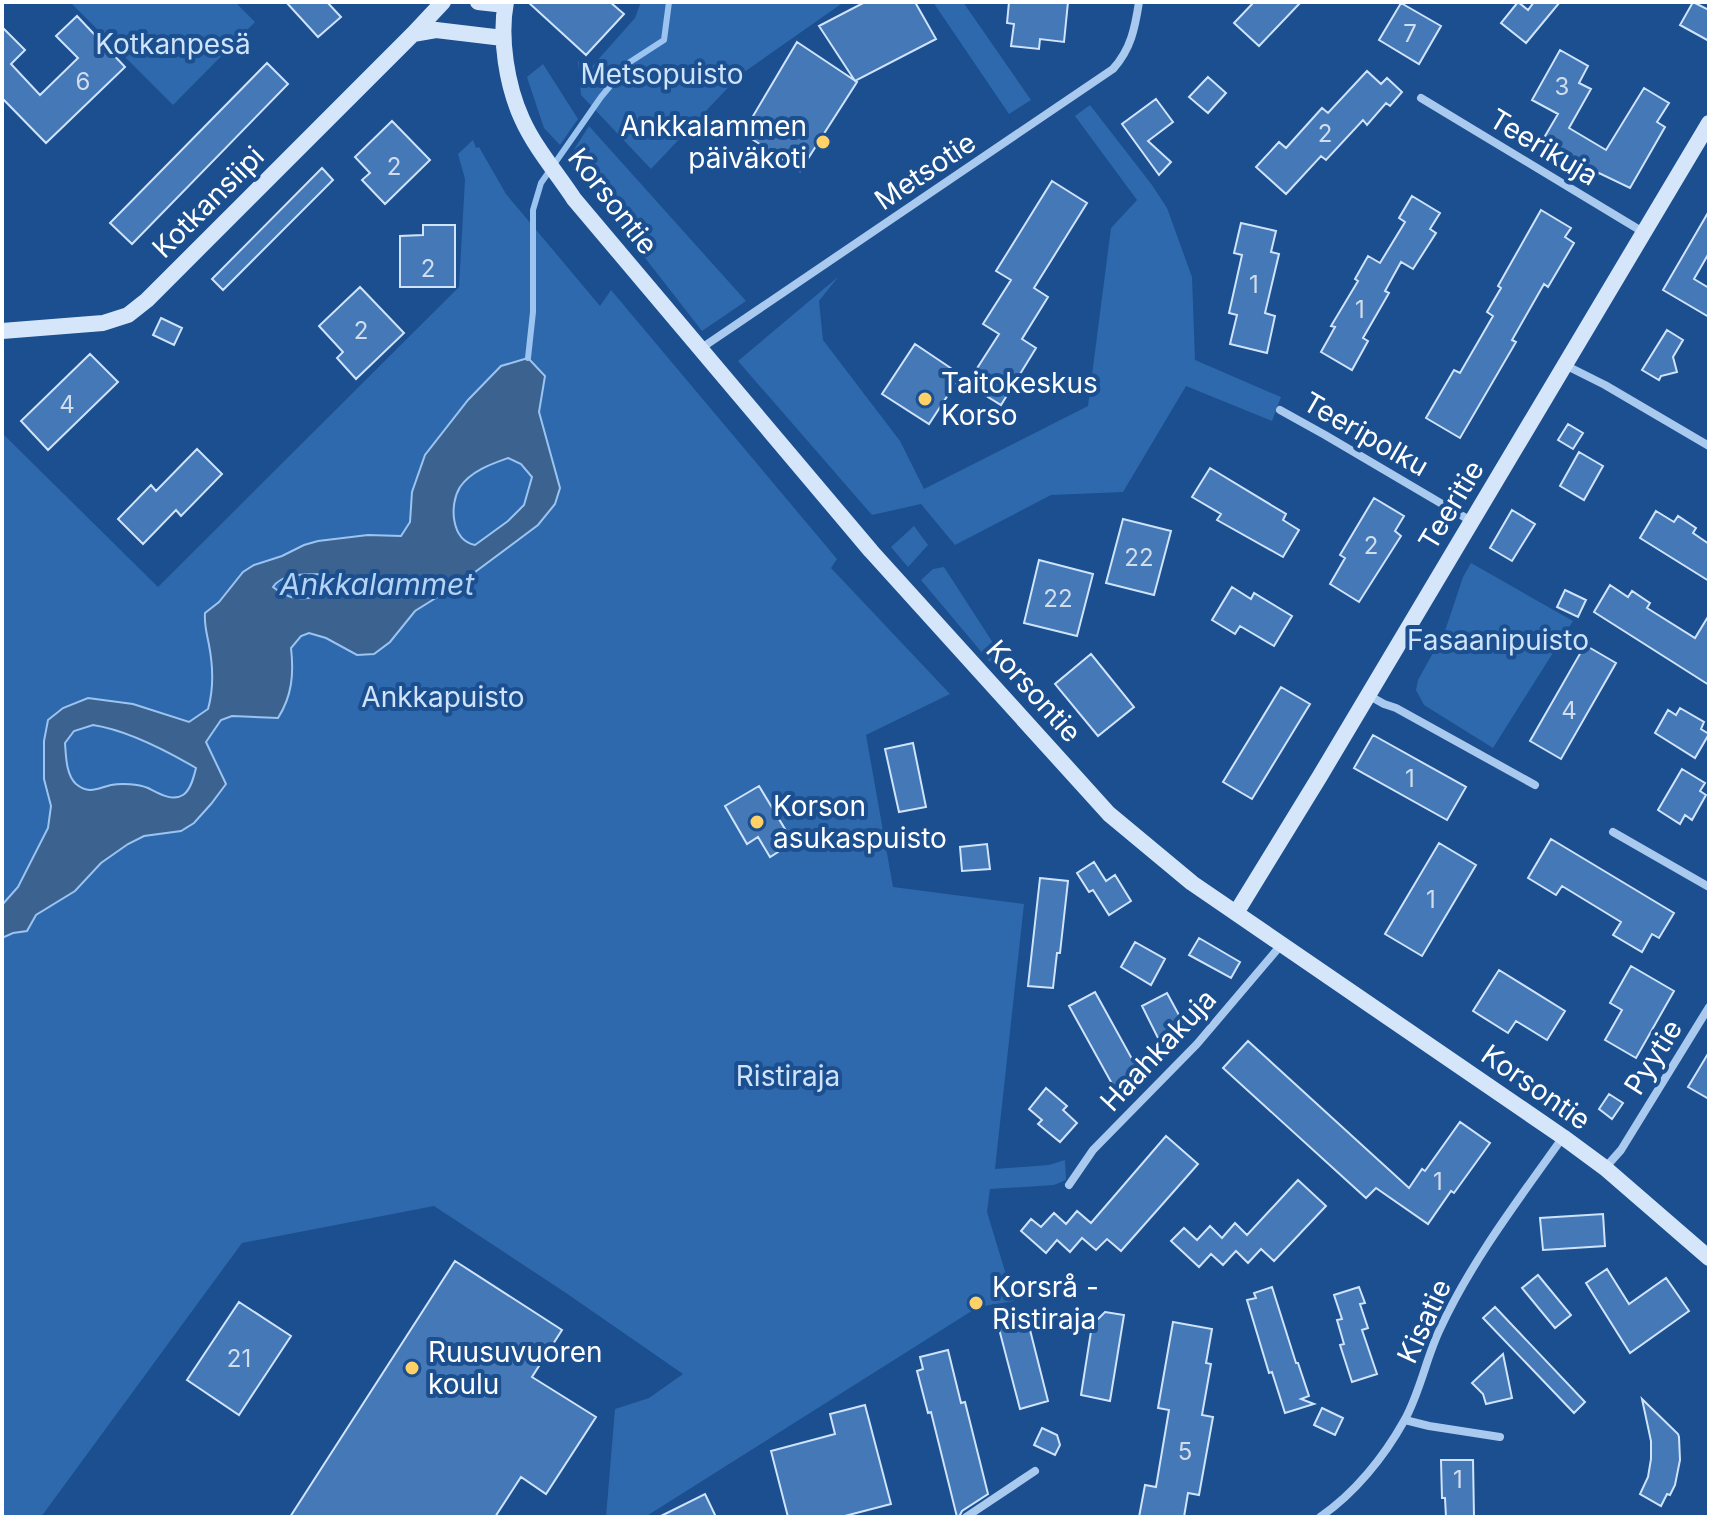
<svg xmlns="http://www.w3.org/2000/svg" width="1711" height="1519" font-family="Inter,sans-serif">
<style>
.green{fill:#2e69ad}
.water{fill:#3c6290;stroke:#9cc4f0;stroke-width:2;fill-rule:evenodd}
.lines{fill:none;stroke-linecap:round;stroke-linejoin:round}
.stream{stroke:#9cc4f0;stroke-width:6}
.building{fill:#4478b7;stroke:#cfe3fa;stroke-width:2}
.street{stroke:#a9c9ee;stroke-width:8}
.secondary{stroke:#d6e6fa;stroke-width:16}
.poi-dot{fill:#ffd166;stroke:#1b4f8f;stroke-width:3}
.labels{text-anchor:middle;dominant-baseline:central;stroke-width:8;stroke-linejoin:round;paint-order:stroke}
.number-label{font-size:24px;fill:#d0dded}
.park-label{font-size:28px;fill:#cfe3fa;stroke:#1b4f8f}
.poi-label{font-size:28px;fill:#fff;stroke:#1b4f8f;text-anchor:start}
.street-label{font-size:28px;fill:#fff;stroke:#1b4f8f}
.water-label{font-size:30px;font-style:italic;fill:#b5d3f5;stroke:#1b4f8f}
</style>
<rect width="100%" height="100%" fill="#1b4f8f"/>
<path class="green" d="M70,2H235L255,22L173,105Z
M641,2H844L740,75L651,169L581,95L578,61L588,71L635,18Z
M933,2H963L1031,100L1009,114Z
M543,64L578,119L560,145L544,128L527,77Z
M1090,105L1152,185L1167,208L1192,277L1195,360L1281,397L1272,421L1186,386L1123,492L1051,495L955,545L921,504L872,515L738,361L838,277L819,301L823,340L900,441L924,489L1088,406L1111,228L1137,200L1075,116Z
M589,126L746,301L702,331L568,159Z
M473,140L476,148L479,147L506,194L600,306L611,290L837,559L831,568L950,694L866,735L893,887L1024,904L995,1169L1049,1165L1065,1160L1066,1180L1054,1185L990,1189L987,1212L1014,1301L978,1307L645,1517H606L615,1409L649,1398L683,1374L566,1293L434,1206L242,1243L41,1517H2V433L158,587L459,287L465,179L458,154Z
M914,526L928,545L908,567L891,547Z
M1471,563L1573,621L1493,748L1424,705L1416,690L1418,680L1445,631L1463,577Z
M944,567L1015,677H1016L989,661L921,580L933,569Z"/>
<path class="water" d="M528,358L545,376L539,412L560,488L555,504L538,525L463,581L415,611L390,642L374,654L357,655L326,638L309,633L301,636L291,648C294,674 292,696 278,718L232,716L221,720L206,742L226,784L211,804L194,823L181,831L144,836L128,844L101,863L75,891L36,915L27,931L13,933L2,938V905L18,887L48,828L51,806L44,779V741L48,720L63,708L88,698L133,704L189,722L208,709C214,688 213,666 209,645C207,634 204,625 205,613L219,602L243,572L254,565L282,556L304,545L318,541L368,535L401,536L410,522L412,492L425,455L468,400L501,366ZM508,458L521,464L532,477L524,505L508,521L475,545C451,540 449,505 460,487C471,471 491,464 508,458ZM323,574L327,575L330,582L321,596C301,600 289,600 273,587C283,572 307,575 323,574ZM93,725C126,730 167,751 196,768C194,776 191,790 183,795C172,802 158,793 148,788C138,784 122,783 111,785C98,788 89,795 76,784C66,775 66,756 65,743L74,731Z"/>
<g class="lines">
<path class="stream" d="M528,358L533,312V210L541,183L601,97L630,62L664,40L669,2"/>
</g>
<path class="building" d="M286,2H327L341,17L318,37Z
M528,2H610L624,14L586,55Z
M865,2H915L936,39L855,81L819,26Z
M1009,2H1068L1064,42L1040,39L1039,49L1011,46L1014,24L1007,23Z
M1254,2H1301L1259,46L1234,23Z
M1518,2L1528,10L1534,2H1560L1526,43L1501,23Z
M1693,2L1709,10V41L1680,25Z
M1401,3L1441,26L1419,64L1379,40Z
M77,16L125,67L46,143L2,98V27L25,50L11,64L40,95L78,58L56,36Z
M797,42L857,82L800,171L743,133Z
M1560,50L1588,66L1579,83L1591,89L1569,128L1606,150L1644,88L1669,103L1657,122L1665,127L1630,188L1599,173L1597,176L1541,143L1558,114L1532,100Z
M267,63L288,84L132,244L110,223Z
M1367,71L1381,84L1387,78L1402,92L1390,106L1386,103L1367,125L1363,120L1326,160L1321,156L1286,194L1256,167L1279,142L1286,148L1322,108L1328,113Z
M1208,77L1226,93L1208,113L1189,97Z
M1156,99L1173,122L1148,141L1171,162L1159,175L1122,124Z
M392,121L430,160L385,204L362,180L370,173L355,157Z
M322,168L333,180L223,290L212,279Z
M1052,181L1087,203L1034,288L1048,297L1022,339L1036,348L1001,405L967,384L999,334L983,324L1011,280L996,271Z
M1412,196L1440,213L1430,229L1436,233L1413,269L1401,262L1385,291L1389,293L1363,338L1368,341L1352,370L1321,352L1335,327L1331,326L1358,281L1355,279L1368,256L1380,263L1405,222L1399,218Z
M1541,210L1571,228L1565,237L1574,243L1548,287L1544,284L1512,340L1516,342L1460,438L1426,418L1454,370L1460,373L1493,316L1487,312L1501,288L1498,286Z
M1709,211V253L1694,279L1709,288V317L1663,290Z
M1241,223L1276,231L1271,252L1279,254L1265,313L1275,316L1267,353L1230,344L1237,315L1229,313L1242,255L1234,253Z
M423,225H455V287H400V236L423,235Z
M360,287L404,333L356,379L337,358L343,352L319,326Z
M161,318L182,328L174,345L153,335Z
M1667,330L1683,340L1673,357L1677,372L1661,376L1659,380L1642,370Z
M915,344L961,375L929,424L882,394Z
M90,354L118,382L48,450L21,421Z
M1568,424L1583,433L1573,449L1558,440Z
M197,449L222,474L181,516L176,510L143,544L118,519L151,485L156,491Z
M1579,452L1603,466L1584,500L1560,486Z
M1210,468L1286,514L1283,520L1299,530L1283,557L1217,520L1221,514L1192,497Z
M1374,498L1404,516L1395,531L1401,536L1359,602L1330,584L1345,558L1340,555Z
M1512,510L1535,524L1512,561L1490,548Z
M1656,511L1674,522L1678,516L1696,528L1693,533L1709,544V581L1640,538Z
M1123,519L1171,531L1154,595L1106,583Z
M1039,560L1093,574L1077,636L1024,623Z
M1610,585L1628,597L1632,591L1650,603L1647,608L1695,638L1709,615V685L1594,612Z
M1232,587L1251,599L1254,593L1292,616L1274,646L1240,626L1235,634L1212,620Z
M1565,590L1586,600L1578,617L1557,607Z
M1585,645L1616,663L1561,759L1530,741Z
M1091,654L1134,707L1098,736L1055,684Z
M1281,687L1310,704L1252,799L1223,782Z
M1680,708L1704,722L1701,729L1709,734L1695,758L1655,733L1668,710L1676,715Z
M1373,735L1466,787L1447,820L1354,768Z
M913,743L926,807L899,812L885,749Z
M1682,769L1705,783L1700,791L1706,795L1692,820L1685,815L1680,824L1658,810Z
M759,786L791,839L784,843L786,847L770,857L758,837L747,844L725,806Z
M1551,839L1674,913L1659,938L1652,934L1642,952L1613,935L1621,922L1562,886L1556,895L1528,878Z
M1439,843L1476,865L1422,956L1385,934Z
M987,844L990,869L962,871L960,847Z
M1094,862L1106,881L1115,875L1131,901L1109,915L1093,890L1089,892L1077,873Z
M1040,878L1068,881L1060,953H1057L1053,988L1028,986Z
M1199,938L1240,962L1231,978L1189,955Z
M1135,942L1165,959L1151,985L1121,967Z
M1631,966L1674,991L1636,1058L1605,1040L1622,1010L1610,1003Z
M1499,970L1565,1011L1547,1040L1516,1021L1508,1033L1473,1011Z
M1095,992L1142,1077L1116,1091L1069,1006Z
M1167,993L1186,1028L1160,1042L1142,1006Z
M1248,1041L1409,1188L1422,1169L1425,1171L1460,1122L1490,1143L1454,1193L1451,1191L1428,1224L1376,1188L1366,1198L1223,1068Z
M1709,1052V1099L1688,1087Z
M1046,1088L1067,1106L1063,1110L1077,1123L1060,1142L1038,1124L1042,1120L1029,1109Z
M1609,1094L1623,1103L1612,1119L1599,1109Z
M1166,1136L1198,1164L1121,1251L1107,1239L1096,1250L1082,1238L1070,1252L1057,1240L1046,1253L1021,1231L1031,1219L1041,1227L1054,1213L1066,1224L1077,1211L1091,1223Z
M1298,1180L1326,1206L1274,1261L1261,1249L1248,1263L1236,1251L1223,1265L1211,1254L1199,1267L1171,1241L1184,1228L1197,1240L1210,1226L1222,1238L1235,1223L1247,1235Z
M1603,1214L1605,1246L1543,1250L1540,1218Z
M455,1261L562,1330L532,1377L596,1417L546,1494L521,1477L495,1517H290Z
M1607,1269L1629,1304L1666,1278L1689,1311L1630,1353L1586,1283Z
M1538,1275L1571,1315L1555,1328L1522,1288Z
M1272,1287L1296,1363H1298L1309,1396L1301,1399L1314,1404L1285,1413L1272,1372L1269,1373L1247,1300L1256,1298L1254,1293Z
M1359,1287L1365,1303L1360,1304L1368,1328L1362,1330L1377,1374L1352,1382L1340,1345L1344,1344L1337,1320L1342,1319L1334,1295Z
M239,1302L291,1336L239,1415L187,1380Z
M1495,1307L1585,1402L1574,1413L1483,1318Z
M1105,1312L1124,1315L1110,1401L1081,1395L1092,1325Z
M1027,1318L1048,1401L1020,1409L998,1325Z
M1173,1322L1212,1329L1206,1363L1211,1364L1202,1415L1213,1417L1199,1495L1188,1493L1184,1517H1139L1145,1485L1156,1487L1169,1410L1158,1408Z
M948,1350L961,1403L965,1402L988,1494L962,1511L959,1517H957L931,1412L928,1413L917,1371L923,1369L920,1357Z
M1503,1354L1512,1398L1486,1404L1483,1394L1472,1383Z
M1642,1399L1678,1434L1679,1437L1680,1460L1675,1485L1670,1495L1667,1494L1661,1506L1640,1494L1648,1477L1651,1459V1441Z
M865,1405L891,1504L841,1517H788L771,1451L835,1434L830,1414Z
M1322,1408L1343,1418L1335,1435L1314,1425Z
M1042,1428L1057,1435L1060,1445L1055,1455L1034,1445Z
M1441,1460H1473L1474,1517H1446L1445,1498H1442Z
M705,1494L716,1517H659Z"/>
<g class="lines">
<path class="street" d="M1421,98L1643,232
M700,349L1113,69C1131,49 1135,28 1139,2
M1565,365L1605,385L1709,446
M1280,410L1325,435L1471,521
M1368,695L1384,704L1396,708L1535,785
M1613,832L1709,887
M1605,1168L1621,1150L1709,1007
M1069,1185L1093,1150L1197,1044L1281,945
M1405,1420L1429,1426L1500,1437
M966,1517L1035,1471
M1320,1517C1354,1494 1384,1457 1404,1421C1420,1393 1426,1358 1440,1329C1472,1260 1519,1199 1563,1137"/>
<path class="secondary" d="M478,2L505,5
M506,2C499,38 507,86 522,119C535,148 557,173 574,199L871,551L1109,814L1192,883L1563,1137L1605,1168L1709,1258
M413,34L436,30L503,38
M2,331L103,323L128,315L147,300L413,34L443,2
M1236,913L1320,776L1709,123"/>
</g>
<g class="poi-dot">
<circle cx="823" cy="142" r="8"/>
<circle cx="925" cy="399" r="8"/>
<circle cx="757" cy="822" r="8"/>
<circle cx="976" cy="1303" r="8"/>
<circle cx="412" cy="1368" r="8"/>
</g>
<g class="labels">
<g class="number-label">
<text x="1410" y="33">7</text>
<text x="83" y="81">6</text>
<text x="1562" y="86">3</text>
<text x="1325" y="133">2</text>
<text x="394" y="166">2</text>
<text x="428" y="268">2</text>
<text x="1254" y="284">1</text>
<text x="1360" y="309">1</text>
<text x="361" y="330">2</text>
<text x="67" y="404">4</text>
<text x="1371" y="545">2</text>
<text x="1139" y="557">22</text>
<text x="1058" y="598">22</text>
<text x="1569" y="710">4</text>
<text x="1410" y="778">1</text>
<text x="1431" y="899">1</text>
<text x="1438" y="1181">1</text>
<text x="239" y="1358">21</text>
<text x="1185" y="1451">5</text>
<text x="1458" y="1479">1</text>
</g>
<g class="park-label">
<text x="173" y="44">Kotkanpesä</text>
<text x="662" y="74">Metsopuisto</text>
<text x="1498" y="640">Fasaanipuisto</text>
<text x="443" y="697">Ankkapuisto</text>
<text x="788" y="1076">Ristiraja</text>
</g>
<g class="poi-label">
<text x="807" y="126" text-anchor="end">Ankkalammen<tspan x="807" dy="32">päiväkoti</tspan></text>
<text x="941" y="383">Taitokeskus<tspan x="941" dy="32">Korso</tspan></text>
<text x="773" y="806">Korson<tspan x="773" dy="32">asukaspuisto</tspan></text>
<text x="992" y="1287">Korsrå -<tspan x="992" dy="32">Ristiraja</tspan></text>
<text x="428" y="1352">Ruusuvuoren<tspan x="428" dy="32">koulu</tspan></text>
</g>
<g class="street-label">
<text transform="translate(1544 147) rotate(31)">Teerikuja</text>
<text transform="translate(925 171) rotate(-34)">Metsotie</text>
<text transform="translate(613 201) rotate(52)">Korsontie</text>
<text transform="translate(208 202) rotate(-45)">Kotkansiipi</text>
<text transform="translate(1366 434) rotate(30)">Teeripolku</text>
<text transform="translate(1451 505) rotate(-59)">Teeritie</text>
<text transform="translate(1034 691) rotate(48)">Korsontie</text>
<text transform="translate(1158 1050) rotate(-47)">Haahkakuja</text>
<text transform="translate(1653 1057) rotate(-58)">Pyytie</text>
<text transform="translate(1536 1087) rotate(35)">Korsontie</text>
<text transform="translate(1424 1321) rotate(-65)">Kisatie</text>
</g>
<g class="water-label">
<text x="377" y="584">Ankkalammet</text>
</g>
</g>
<rect width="1711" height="1519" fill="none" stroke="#ffffff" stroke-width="8"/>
</svg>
